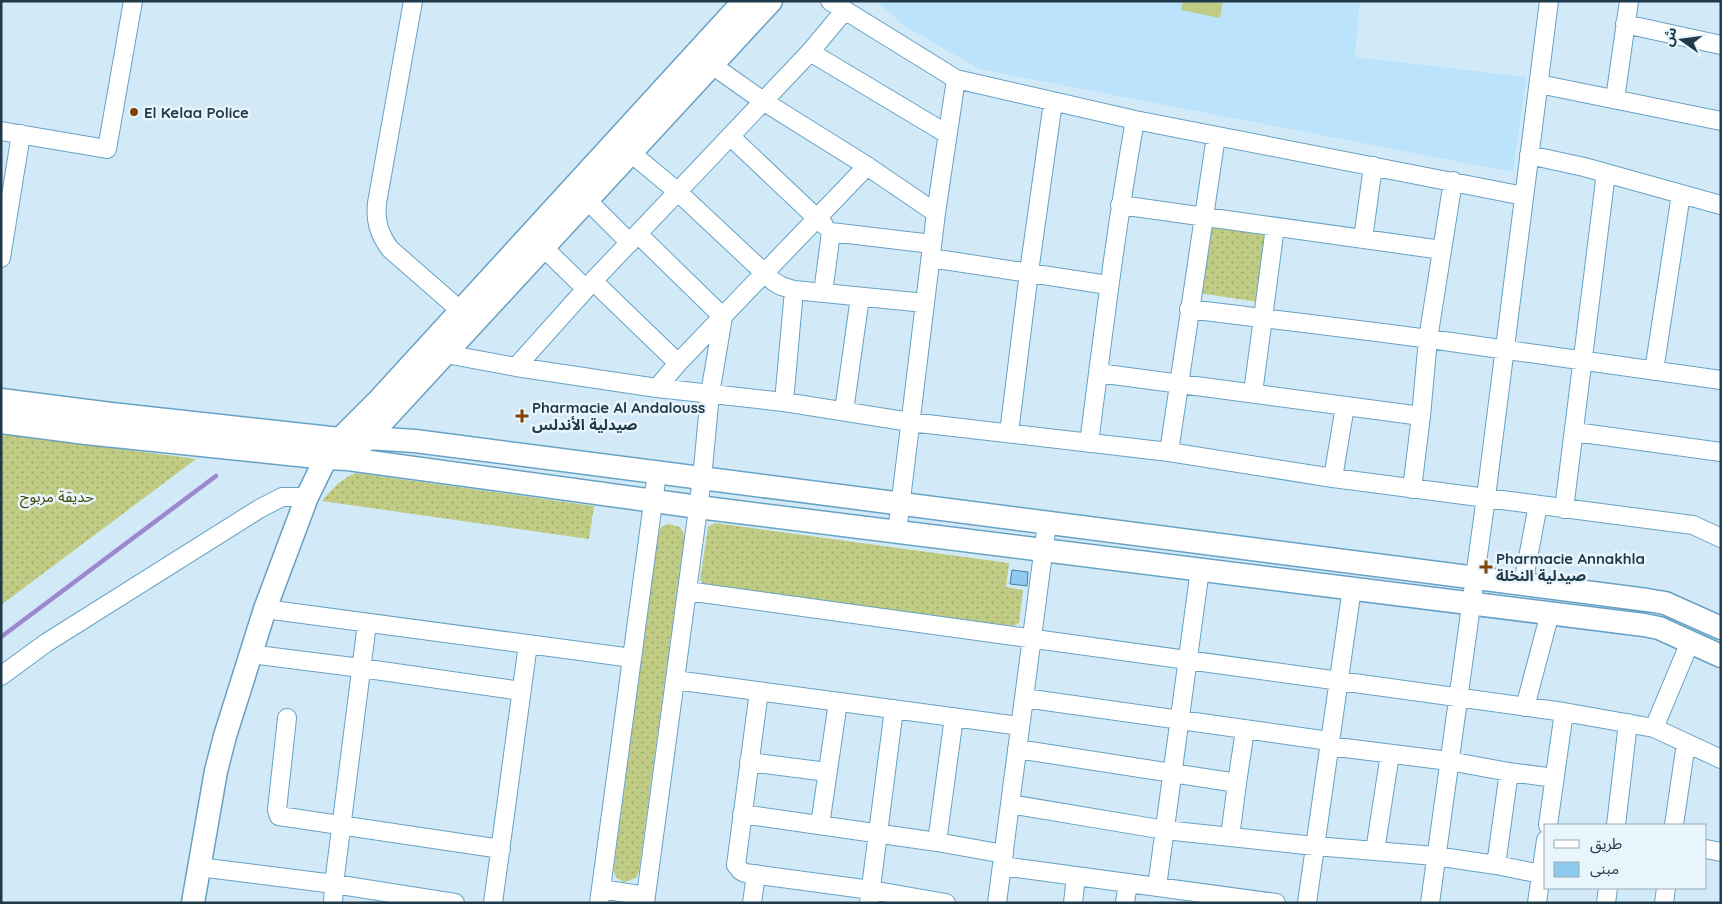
<svg xmlns="http://www.w3.org/2000/svg" width="1722" height="904" font-family="Quicksand,'Noto Sans Arabic',sans-serif">
<style>
.built{fill:#bbe3fc}
.grass{fill:url(#grass-dots)}
.garden{fill:#c0cb83}
.lines{fill:none;stroke-linecap:round;stroke-linejoin:round}
.stream{stroke:#9b89d0;stroke-width:4.5}
.building{fill:#8ecbef;stroke:#4580a2}
.minor-casing{stroke:#67a2c5;stroke-width:20}
.major-casing{stroke:#67a2c5;stroke-width:25}
.minor{stroke:#fff;stroke-width:18}
.major{stroke:#fff;stroke-width:22}
.poi-dot{fill:#824307;stroke:#e9f5fc;stroke-width:2}
.labels{text-anchor:middle;dominant-baseline:central;stroke-width:5;stroke-linejoin:round;paint-order:stroke}
.poi-label{font-size:15px;font-weight:bold;fill:#213a49;stroke:#e9f5fc;text-anchor:start}
.park-label{font-size:15px;fill:#424809;stroke:#e9f5fc}
</style>
<defs>
<pattern id="grass-dots" width="8" height="8" patternUnits="userSpaceOnUse" patternTransform="scale(1.25)"><rect width="8" height="8" fill="#c0cb83"/><path d="M2 2h.1M6 6h.1" fill="none" stroke="#9ca66d" stroke-width="1.8" stroke-linecap="round"/></pattern>
</defs>
<rect width="100%" height="100%" fill="#d2e9f8"/>
<path class="built" d="M876,1H1360L1355,57L1526,77L1513,172L979,69L905,26Z"/>
<path class="grass" d="M1209,226L1268,234L1258,302L1199,293Z
M1,433L196,459L1,605Z
M356,473L594,506L589,539L322,501C332,489 341,479 356,473Z
M715,523L1009,563L1006,587L1023,590L1019,623L1013,626L705,585L700,580L708,527Z
M668,524L680,527L684,535V539L639,871L636,878L625,882C617,880 613,875 614,867L658,534L661,527Z"/>
<path class="garden" d="M1183,1H1223L1220,18L1181,10Z"/>
<g class="lines">
<path class="stream" d="M1,637L216,476"/>
</g>
<path class="building" d="M1012,570L1028,572L1027,586L1010,584Z"/>
<g class="lines">
<g class="minor-casing">
<path id="minor" d="M413,1L377,203C375,221 379,234 390,249L461,311
M830,1L956,79L936,213L897,532
M1625,24L1721,45
M810,52L947,134
M712,65L763,101L867,166L936,213
M956,79L1135,120L1524,196
M1539,84L1721,121
M1615,99L1629,1
M1,131L107,149L133,1
M730,136L824,225
M631,153L678,192L773,281L781,286L794,290L925,303
M1529,155L1584,167L1721,205
M588,201L630,243
M1120,205L1442,250
M638,234L723,317L710,394L702,479L645,903
M1363,239L1373,166
M544,248L586,289
M1,258L21,134
M931,258L1108,285
M593,281L678,363
M823,293L831,232L932,244
M1189,309C1276,320 1364,330 1451,342C1541,354 1631,368 1721,380
M446,354L516,367L657,388L784,402L910,422L1169,452L1333,478L1693,525L1721,538
M516,367L593,281L810,52L845,10
M1654,371L1681,194
M1098,373L1421,416
M657,388L678,363L867,166
M1253,393L1275,227
M784,402L794,290
M844,411L860,297
M1575,432L1721,452
M1009,433L1029,272L1053,102
M1089,443C1103,335 1116,227 1135,120
M1169,452L1216,136
M1333,478L1345,406
M1412,489L1421,416L1428,339L1453,181
M1564,509L1606,173
M1523,584L1538,505
M687,591L1564,712L1654,728L1721,759
M265,609L632,658
M367,623L334,884L455,903
M250,654L361,668L521,691
M1,676L46,643L259,509L282,497H307
M675,680L1020,726
M759,691L736,865L741,871L745,873L871,890L946,903
M1024,698L1329,741
M1525,707L1550,613
M287,718L277,810L279,816L501,849
M1654,728L1690,642
M1329,746L1449,761L1509,772L1555,778
M1017,749L1237,783L1230,837
M749,762L827,772
M1237,783L1245,730
M1010,804L1165,830L1315,846L1435,856L1496,865L1541,874
M742,814L937,842L1004,854
M820,825L838,702
M1548,825L1564,712
M1616,825L1628,723
M1674,825L1686,743
M937,842L954,717
M1706,849L1721,852
M1375,851L1390,754
M1496,865L1509,772
M1002,866L1276,903
M199,867L334,884L333,903
M1157,887L1200,569
M601,889L646,896
M493,903L528,644
M599,903L657,473
M752,903L756,874
M869,903L894,709
M997,903L1047,523
M1073,903L1076,876
M1125,903L1128,883
M1307,903L1352,588
M1430,903L1486,497L1549,1
M1537,903L1546,840
M1606,903L1608,888
M1664,903L1666,888"/>
</g>
<g class="major-casing">
<path id="major" d="M1,400L111,414L340,439L368,438L415,441L1647,600L1665,603L1721,628
M1,422L86,433L326,458L348,459L698,507L1644,625L1659,628L1721,656
M360,446L771,1
M193,903L216,771L225,736L265,609L307,497L326,458L340,439L380,399L744,1"/>
</g>
<use href="#minor" class="minor"/>
<use href="#major" class="major"/>
</g>
<g class="poi-dot">
<circle cx="134" cy="112" r="5"/>
<path d="M519.5 408.5h5v5h5v5h-5v5h-5v-5h-5v-5h5z"/>
<path d="M1483.5 559.5h5v5h5v5h-5v5h-5v-5h-5v-5h5z"/>
</g>
<g class="labels">
<g class="poi-label">
<text x="144" y="112">El Kelaa Police</text>
<text x="532" y="407">Pharmacie Al Andalouss<tspan x="532" dy="17">صيدلية الأندلس</tspan></text>
<text x="1496" y="558">Pharmacie Annakhla<tspan x="1496" dy="17">صيدلية النخلة</tspan></text>
</g>
<g class="park-label">
<text x="57" y="496">حديقة مربوح</text>
</g>
</g>
<rect width="1722" height="904" fill="none" stroke="#213a49" stroke-width="5"/>
<rect x="1544" y="824" width="162" height="65" fill="#e9f5fc" stroke="#99aab4"/>
<rect x="1554" y="840" width="25" height="8" fill="#ffffff" stroke="#99aab4"/>
<text x="1590" y="849" font-size="15" fill="#213a49">طريق</text>
<rect x="1554" y="862" width="25" height="15" fill="#8ecbef" stroke="#99aab4"/>
<text x="1590" y="874" font-size="15" fill="#213a49">مبنى</text>
<g transform="translate(1682 40) rotate(284)" stroke="#e9f5fc" stroke-width="4" paint-order="stroke">
<path d="M0-4L9 19L0 12L-9 19Z" fill="#213a49"/>
<text y="-8" font-size="14" font-weight="bold" text-anchor="middle" fill="#213a49">ش</text>
</g>
</svg>
